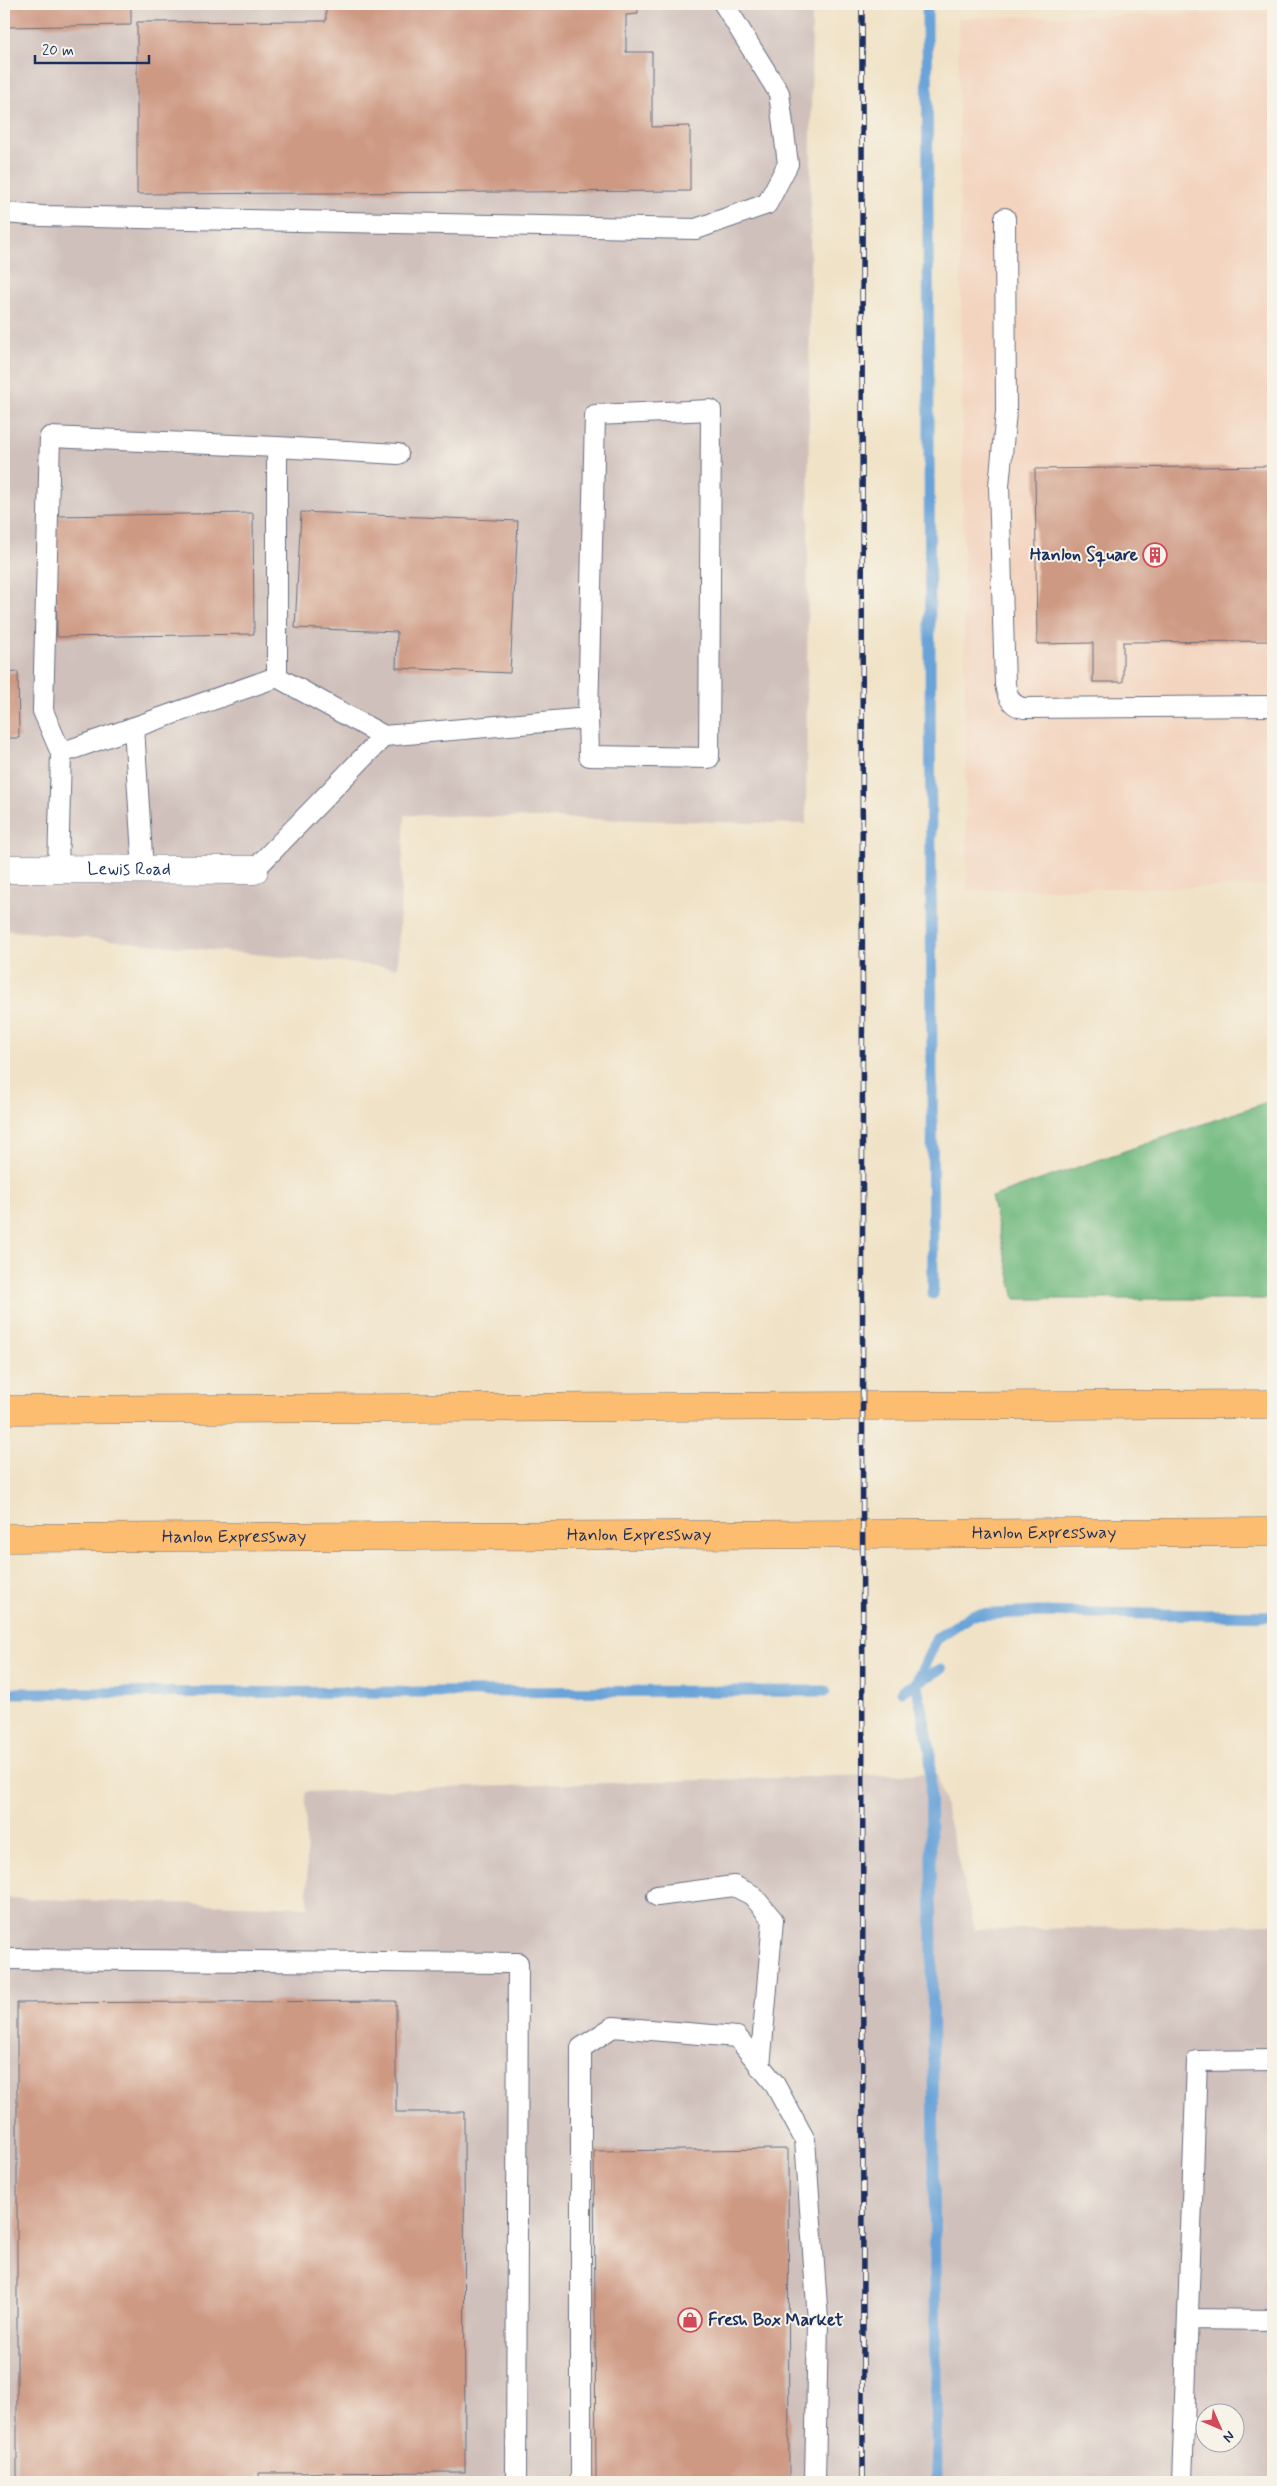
<svg xmlns="http://www.w3.org/2000/svg" width="1277" height="2486" font-family="Mynerve,sans-serif">
<style>
.built{fill:#f3d4bf}
.industrial{fill:#cfc0bb;fill-rule:evenodd}
.forest{fill:#72ba80;stroke:#46746f}
.lines{fill:none;stroke-linecap:round;stroke-linejoin:round}
.stream{stroke:#69a3d8;stroke-width:11}
.building{fill:#ce9983}
.lane-casing{stroke:#666e82;stroke-width:22}
.street-casing{stroke:#666e82;stroke-width:29}
.highway-casing{stroke:#666e82;stroke-width:29}
.lane{stroke:#fff;stroke-width:20}
.street{stroke:#fff;stroke-width:28}
.highway{stroke:#fcbd6f;stroke-width:28}
.rail-casing{stroke:#1b2f5e;stroke-width:5.5}
.rail{stroke:#f7f3e8;stroke-width:4;stroke-dasharray:11;stroke-linecap:butt}
.labels{text-anchor:middle;dominant-baseline:central;stroke-width:4;stroke-linejoin:round;paint-order:stroke}
.poi-label{font-size:18px;font-weight:bold;fill:#1b2f5e;stroke:#f7f3e8;text-anchor:end}
.street-label{font-size:18px;fill:#1b2f5e;stroke:#f7f3e8}
</style>
<rect width="100%" height="100%" fill="#f7f3e8"/>
<filter id="ink" filterUnits="userSpaceOnUse"><feTurbulence type="fractalNoise" baseFrequency=".02" numOctaves="2"/><feDisplacementMap in="SourceGraphic" scale="10" xChannelSelector="R" yChannelSelector="G"/><feConvolveMatrix kernelMatrix="1 2 1 2 8 2 1 2 1" color-interpolation-filters="sRGB"/></filter>
<filter id="wash" filterUnits="userSpaceOnUse"><feTurbulence type="fractalNoise" baseFrequency=".0096" numOctaves="4" result="noise"/><feDisplacementMap in="SourceGraphic" scale="20" xChannelSelector="R" yChannelSelector="G"/><feGaussianBlur stdDeviation="1.12" result="paint"/><feColorMatrix in="noise" values="0 0 0 0 0 0 0 0 0 0 0 0 0 0 0 0 0 1.4 0 .05"/><feComposite in="paint" operator="in"/></filter>
<g filter="url(#wash)">
<rect width="100%" height="100%" fill="#f0e2c6"/>
<path class="built" d="M1273,13V886L967,890L958,18Z"/>
<path class="industrial" d="M4,4H812L806,824L405,815L397,968L4,930Z
M937,1773L975,1930L1273,1924V2482H4V1898L308,1907L305,1792ZM1204,2414H1234V2444H1204Z"/>
<path class="forest" d="M1273,1100V1299H1015L991,1197Z"/>
<g class="lines">
<path class="stream" d="M927,4L933,1294
M902,1691L941,1669
M4,1693L825,1691
M937,2482L930,1749L916,1683L937,1638L972,1615L1038,1612L1273,1616"/>
</g>
<g id="blocks">
<path class="building" d="M4,4H131V25L4,27Z
M326,4H638V14L626,15V52H652V127L690,126V191L137,194V22L326,21Z
M1273,466V641L1123,642V682H1093V643L1037,644L1035,469Z
M301,512L518,521L510,673L396,668L397,632L295,628Z
M253,513L254,634L57,637L55,516Z
M18,672L19,738H4V673Z
M396,2001V2112H464L465,2472L259,2473V2482H17V2003Z
M788,2149L789,2482H596L594,2151Z"/>
</g>
</g>
<g filter="url(#ink)">
<use href="#blocks" fill-opacity="0" stroke="#666e82" stroke-width="1"/>
<g class="lines">
<g class="lane-casing">
<path id="lane" d="M4,213L42,216L696,229L767,204L788,164L779,93L724,4
M1005,218L1006,412L999,486L1005,684C1007,696 1011,706 1024,708L1273,706
M134,727L143,871
M384,736L277,677V447L398,454
M61,753L43,711L50,437L277,447
M58,870L61,753L277,677
M254,870L384,736L588,718L595,415L711,410L709,758L589,756L588,718
M657,1896L734,1886L752,1895L773,1920L760,2067
M4,1959L518,1963L516,2482
M1188,2319L1273,2320
M581,2482V2048L613,2027L737,2037L774,2083L805,2140L818,2320L815,2482
M1182,2482L1197,2061L1273,2060"/>
</g>
<g class="street-casing">
<g id="street">
<path id="s1" d="M4,869L254,870"/>
</g>
</g>
<g class="highway-casing">
<g id="highway">
<path d="M4,1410L1273,1404"/>
<path id="s2" d="M4,1538L1273,1532"/>
</g>
</g>
<use href="#lane" class="lane"/>
<use href="#street" class="street"/>
<use href="#highway" class="highway"/>
<g class="rail-casing">
<path id="rail" d="M862,4L863,2482"/>
</g>
<use href="#rail" class="rail"/>
</g>
</g>
<defs>
<g id="building-ring" transform="scale(1.25)"><circle r="9.5" fill="#f7f3e8" stroke="#d1495b" stroke-width="1.5"/><path d="M-4-6H4V6H1V3H-1V6H-4ZM-2.5-4.3h1.7v1.8h-1.7ZM.8-4.3h1.7v1.8H.8ZM-2.5-1h1.7V.8h-1.7ZM.8-1h1.7V.8H.8Z" fill="#d1495b"/></g>
<g id="shop-ring" transform="scale(1.25)"><circle r="9.5" fill="#f7f3e8" stroke="#d1495b" stroke-width="1.5"/><path d="M-5-2.5h2.3a2.7 3.5 0 0 1 5.4 0H5L5.5 6h-11ZM-1.5-2.5h3a1.5 2.3 0 0 0-3 0Z" fill="#d1495b"/></g>
</defs>
<g fill-rule="evenodd">
<use href="#building-ring" x="1155" y="555"/>
<use href="#shop-ring" x="690" y="2320"/>
</g>
<g class="labels">
<g class="poi-label">
<text x="1138" y="555">Hanlon Square</text>
<text x="708" y="2320" text-anchor="start">Fresh Box Market</text>
</g>
<g class="street-label">
<text stroke="none"><textPath href="#s1" startOffset="125">Lewis Road</textPath></text>
<text stroke="none"><textPath href="#s2" startOffset="1040">Hanlon Expressway</textPath></text>
<text stroke="none"><textPath href="#s2" startOffset="635">Hanlon Expressway</textPath></text>
<text stroke="none"><textPath href="#s2" startOffset="230">Hanlon Expressway</textPath></text>
</g>
</g>
<rect width="1277" height="2486" fill="none" stroke="#f7f3e8" stroke-width="20"/>
<g transform="translate(1220 2428) rotate(135)"><circle r="24" fill="#f7f3e8" stroke="#9fa5b1"/>
<path d="M0-4L9 19L0 12L-9 19Z" fill="#d1495b"/>
<text y="-8" font-size="14" font-weight="bold" text-anchor="middle" fill="#1b2f5e">N</text>
</g>
<path d="M35 55v8h114v-8" fill="none" stroke="#1b2f5e" stroke-width="2.5"/>
<text x="42" y="55" font-size="15" fill="#1b2f5e" stroke="#f7f3e8" stroke-width="4" paint-order="stroke">20 m</text>
</svg>
